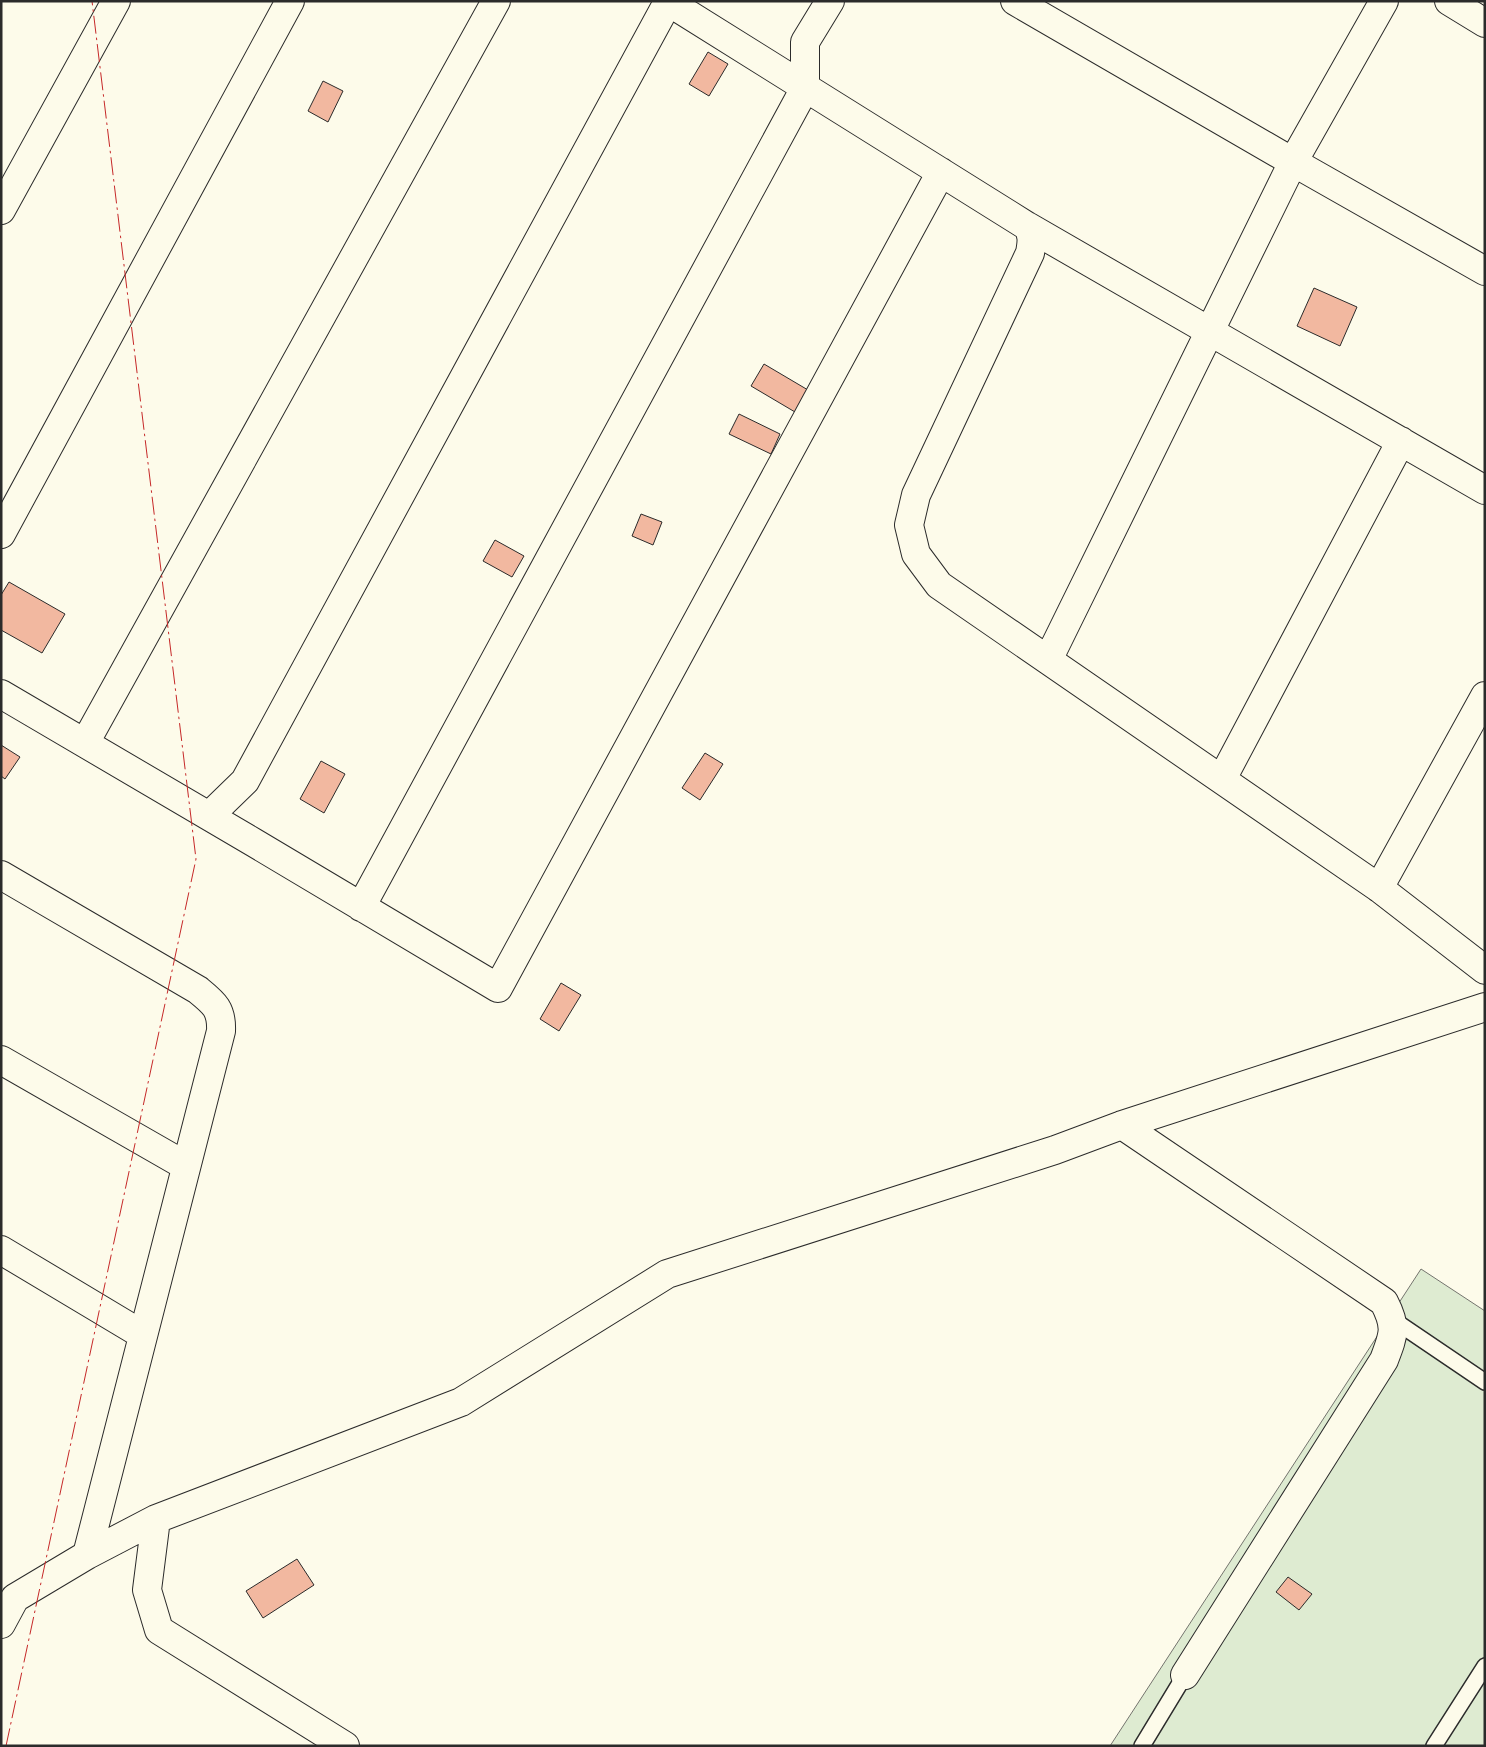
<svg xmlns="http://www.w3.org/2000/svg" width="1486" height="1747" font-family="Manrope,sans-serif">
<style>
.green{fill:#deebd1;stroke:#74746e}
.building{fill:#f2b8a0;stroke:#2b2b2b}
.lines{fill:none;stroke-linecap:round;stroke-linejoin:round}
.lane-casing{stroke:#2b2b2b;stroke-width:18}
.street-casing{stroke:#2b2b2b;stroke-width:30}
.lane{stroke:#fdfbea;stroke-width:15}
.street{stroke:#fdfbea;stroke-width:28}
.power{stroke:#c62828;stroke-width:1;stroke-dasharray:18 4 2.5 4;stroke-linecap:butt}
</style>
<rect width="100%" height="100%" fill="#fdfbea"/>
<path class="green" d="M1421,1269L1485,1311V1746H1110Z"/>
<path class="building" d="M708,52L728,64L709,96L689,84Z
M323,81L343,91L328,122L308,111Z
M1314,288L1357,307L1340,346L1297,326Z
M764,364L808,390L795,412L751,386Z
M739,414L780,434L771,454L729,434Z
M641,514L662,522L653,545L632,536Z
M495,540L524,556L512,577L483,561Z
M9,582L65,614L42,653L1,630V595Z
M1,745L20,757L5,779L1,776Z
M705,753L723,764L700,800L682,788Z
M321,761L345,774L324,813L300,799Z
M561,983L581,995L559,1031L540,1019Z
M297,1559L314,1585L263,1618L246,1591Z
M1288,1577L1312,1594L1299,1610L1276,1592Z"/>
<g class="lines">
<g class="lane-casing">
<path id="lane" d="M1392,1319L1485,1382
M1142,1746L1185,1675
M1434,1746L1485,1666"/>
</g>
<g class="street-casing">
<path id="street" d="M667,1L1027,226L1485,490
M1015,1L1293,162L1048,660
M1384,1L1293,162L1485,271
M1449,1L1485,23
M1,210L116,1
M1027,226C1033,235 1032,242 1030,253L916,495L909,525L916,554L939,585L1379,888L1485,970
M1,534L290,1
M1,694L253,842L498,988L941,172
M85,743L496,1
M1222,779L1401,441
M209,816L245,781L668,2
M1,875L198,990C214,1003 222,1009 221,1031L87,1555
M1379,888L1485,696
M361,907L805,88V42L830,1
M1,1060L186,1166
M1122,1125L1384,1302C1397,1327 1394,1334 1384,1360L1185,1675
M1,1250L143,1335
M156,1519L147,1590L159,1630L345,1746
M1,1624L15,1598L87,1555L156,1519L461,1402L667,1274L1055,1150L1122,1125L1485,1007"/>
</g>
<use href="#lane" class="lane"/>
<use href="#street" class="street"/>
<path class="power" d="M6,1746L196,859L92,1"/>
</g>
<rect width="1486" height="1747" fill="none" stroke="#2b2b2b" stroke-width="5"/>
</svg>
